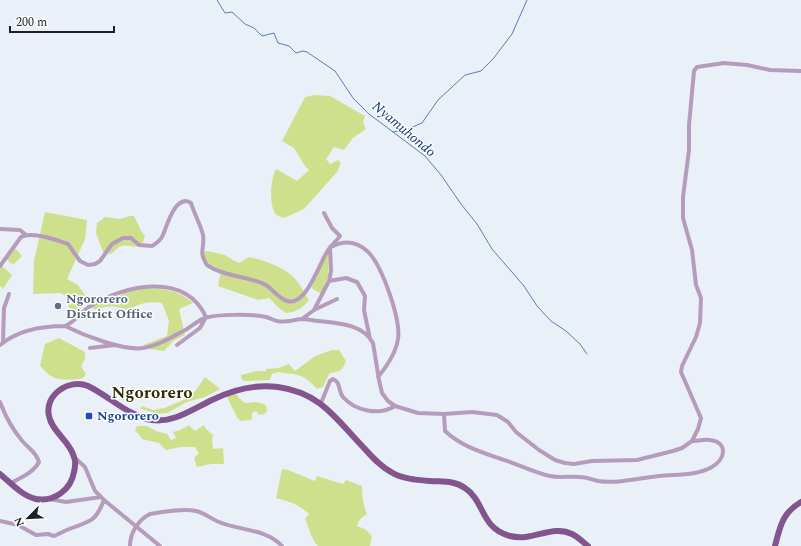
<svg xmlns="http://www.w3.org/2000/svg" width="801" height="546" font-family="Spectral,serif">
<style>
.green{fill:#cfe08c}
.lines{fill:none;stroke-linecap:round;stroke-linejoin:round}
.stream{stroke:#5d7db3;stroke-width:1}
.street{stroke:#b69cbc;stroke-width:4}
.primary{stroke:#83558f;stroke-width:6}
.service-dot{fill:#5c6f8a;stroke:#fcfdfe;stroke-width:1.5}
.transit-dot{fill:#1a4fb4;stroke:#fcfdfe;stroke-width:1.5}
.labels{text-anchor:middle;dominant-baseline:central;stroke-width:3;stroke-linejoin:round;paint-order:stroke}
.service-label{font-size:13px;font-weight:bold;fill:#4e5e75;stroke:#fcfdfe;text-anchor:start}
.transit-label{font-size:13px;font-weight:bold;fill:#164399;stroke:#fcfdfe;text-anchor:start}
.water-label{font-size:14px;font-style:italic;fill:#0e3678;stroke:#fcfdfe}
.district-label{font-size:17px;font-weight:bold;fill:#342c00;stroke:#fcfdfe}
</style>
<rect width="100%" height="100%" fill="#eaf0f7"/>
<path class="green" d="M315,95L330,96L365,116L363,122L366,129L353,138L344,150L334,147L326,159L330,164L338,160L341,163L337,172L304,209L284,218C280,217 275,215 274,211C269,201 271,178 276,169L297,181L309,170L305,166L294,148L282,141L305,97Z
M45,212L87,220L85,239L67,279L78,285L85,295L84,306L76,313L69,310L68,297L60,293L33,294L34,261Z
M129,216H134C138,223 140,231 145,236C141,254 130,243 121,246C117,247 115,252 111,254L103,252L96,233L97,223L105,217L120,219Z
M15,248L22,256L14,264L10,263L7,259Z
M205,251C212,252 219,253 225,255C230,258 234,261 239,263L249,257C260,259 282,267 290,274C297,279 305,293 309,300C303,308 296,312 286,313L279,308L269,298L258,300L218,286L221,269C212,266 208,264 204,256Z
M327,254H329L328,276L322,294L311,288Z
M2,266L12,275L3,289L0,286V268Z
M147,288C167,290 177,289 193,303L179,309L185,335L173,341L164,351L149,349L143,345L167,336L169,321L162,303C149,301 140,303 128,310C115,305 107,306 94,310L92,306L130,291Z
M59,338L85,352V359L81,366L86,374L83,378C76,380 62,380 55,378C49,376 44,370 40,366L45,344Z
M332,350H339L346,361C341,374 339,370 329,374L323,387L317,389C312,383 305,377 298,375C292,373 286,374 278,372L272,374L270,380L244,381L241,378V375L257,371H266V369L278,368L289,364L295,371L315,356Z
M205,377L220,389L205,397L187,402L167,413L158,414L141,409V406L154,410L164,408L186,399L196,390Z
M236,393L238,397L245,403L257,402L266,405L267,411L264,414L259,415L256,411L252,413V419L250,420L240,421L237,417L226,395Z
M189,425L195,431L204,425L206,429L213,435L212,441L213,449L223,448L224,464H211L197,467L194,458L199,453L195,447H181L166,450L159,443L142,439L138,433L135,431L137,426H147L156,431L167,434L171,440L176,438L173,432L180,430Z
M282,469L288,470L315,481L317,476L343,484L346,480L362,486C362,496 363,505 367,514L360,519L357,526L365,529L372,536L370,546H318C312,541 309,527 305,519L309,514C300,505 288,501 276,498Z"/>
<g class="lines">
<path class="stream" d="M217,0L225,13L232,12L245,24L254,28L262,36L274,33L278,43L289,46L296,53L303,51L307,52L335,71L353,98L369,114L425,156L441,175L461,204L477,224L492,249L524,286L537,306L551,321L566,331L580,344L587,354
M393,132L408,129L422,123L438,100L465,75L481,71L493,59L512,34L527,0"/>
<path class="street" d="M0,229L20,230L25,234
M331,247C344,240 356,241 367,251C382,264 401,320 398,339C396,353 387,366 378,377
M0,266L21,237C31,231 57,240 68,244L80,261L88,265L95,264L100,261L112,244L123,238H131L139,245L152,246C157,243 161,240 163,235C167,225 176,193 191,203C194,213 201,226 203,235C205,249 198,251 207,265C223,276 244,276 262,283C271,286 276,297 287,301C306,307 319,264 327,252C330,246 336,242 340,236L332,228L324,213
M329,281L346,278L357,282L365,296L364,310L370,339
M314,310L329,281L331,271L330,247
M302,319L314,310L337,299
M65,326C83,335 123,351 143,348C158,346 174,336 187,329C193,325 199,320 205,318C216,314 254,314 266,317C270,318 273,320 277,321C287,323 292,320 301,319C307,319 314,321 319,321C338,323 363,324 373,343L379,380L382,393L388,401L395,406L418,413L444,414L472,412L497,415L508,422L516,432L539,450L555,460L565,463L574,464L592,461L637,460L673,451L682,448L692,441L698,429L701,418L681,372L682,366L696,337L700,323L701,298L696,285L692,250L683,218V197L689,150V125L694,71L697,67L724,63L747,65L770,70L801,71
M3,342L4,308L9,294
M0,345C18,330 41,326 65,326C75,322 80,313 89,307C123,285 185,271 206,317L200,328L177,345
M90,348L115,345
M0,402C5,415 11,427 20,438C26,447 36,451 39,462C33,473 22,477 11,483
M321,403L330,381L333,379C341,382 338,391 343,397C355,411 379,416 395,406
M444,414L445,431C461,446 481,452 501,459C518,464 533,472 550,476C560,478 570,476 580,477C587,477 592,480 598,481C618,484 639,478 659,476C677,474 696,476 712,467C726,459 728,442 710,440C704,439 697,441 692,441
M74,457L85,467L95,491L104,500L160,546
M49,499L66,502L101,497
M0,521L18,525L36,535L48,534L54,536C59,534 64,531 69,529C90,521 95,523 104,500
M130,546C130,533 138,520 150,514C164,512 182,508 196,511C205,513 211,519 219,522C240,531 265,528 282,546"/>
<path class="primary" d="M0,474C10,482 22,496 36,499C54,502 71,490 74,472C75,468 76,462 74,457C70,441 52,432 49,416C44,395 69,378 88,386C109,396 128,416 152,420C174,423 193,409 212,400C232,390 255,384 278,387C321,393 336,419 364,448C372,457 380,466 391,472C402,479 417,480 430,481C442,482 454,480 465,488C485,501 480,528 510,536C533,542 552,524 572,534C578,537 583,542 588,546
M775,546C780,527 782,513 801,502"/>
</g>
<circle class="service-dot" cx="58" cy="306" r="4"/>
<rect class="transit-dot" x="85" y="412" width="8" height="8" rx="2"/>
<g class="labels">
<g class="service-label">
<text x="66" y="299">Ngororero<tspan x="66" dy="15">District Office</tspan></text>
</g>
<g class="transit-label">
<text x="97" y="416">Ngororero</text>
</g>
<g class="water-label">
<text transform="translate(404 129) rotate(40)">Nyamuhondo</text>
</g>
<g class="district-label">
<text x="152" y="393">Ngororero</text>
</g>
</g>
<g transform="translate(28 518) rotate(246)" stroke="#fcfdfe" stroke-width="3" paint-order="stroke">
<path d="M0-3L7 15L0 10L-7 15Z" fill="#1e2123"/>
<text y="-6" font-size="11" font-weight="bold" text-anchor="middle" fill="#1e2123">N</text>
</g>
<path d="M10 26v6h104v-6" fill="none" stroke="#1e2123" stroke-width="2"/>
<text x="16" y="26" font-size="12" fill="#1e2123" stroke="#fcfdfe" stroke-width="3" paint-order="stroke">200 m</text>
</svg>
